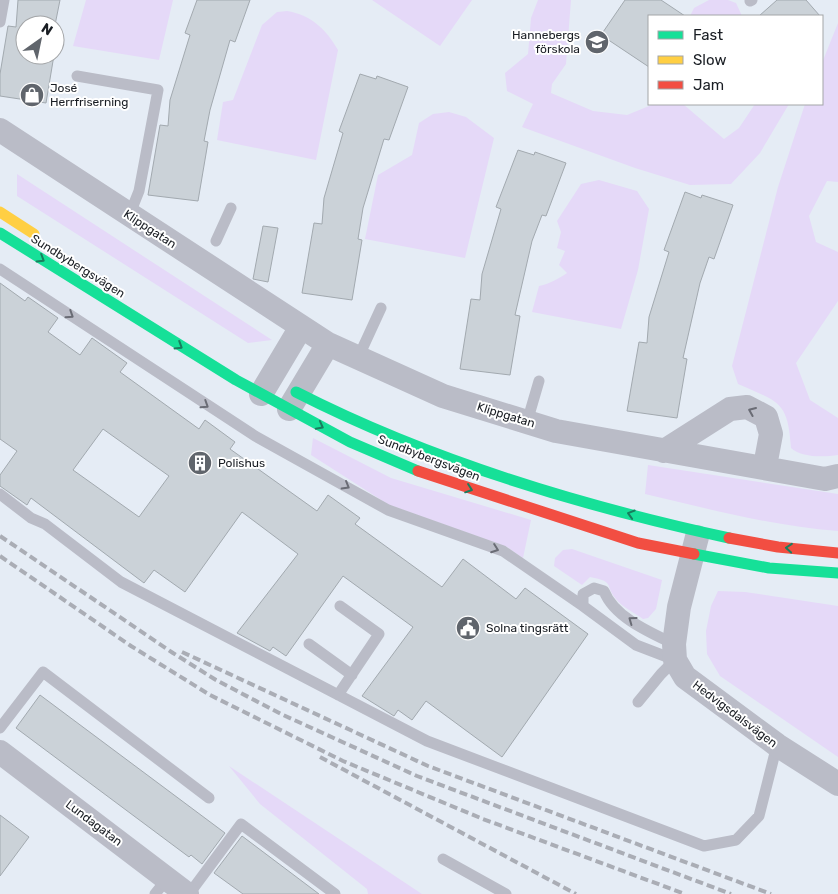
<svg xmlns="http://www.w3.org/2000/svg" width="838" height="894" font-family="Rubik,sans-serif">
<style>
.green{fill:#e5d9f8}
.building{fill:#cbd2d8;stroke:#a2a9af;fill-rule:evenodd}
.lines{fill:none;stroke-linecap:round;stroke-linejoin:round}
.lane{stroke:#babcc7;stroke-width:11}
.street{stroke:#babcc7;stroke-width:24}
.fast{stroke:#16e098;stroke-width:11}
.slow{stroke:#ffcf43;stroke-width:11}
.jam{stroke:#f24e42;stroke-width:11}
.rail{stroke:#aaadb5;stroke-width:4;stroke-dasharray:8 4;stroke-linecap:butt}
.oneway{stroke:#187e5e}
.oneway2{stroke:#6a6c75}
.labels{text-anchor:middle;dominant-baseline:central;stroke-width:4;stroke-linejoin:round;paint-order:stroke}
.poi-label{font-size:12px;fill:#191d23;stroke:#fff;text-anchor:start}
.street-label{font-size:12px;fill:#191d23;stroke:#fff}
</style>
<rect width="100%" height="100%" fill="#e5ecf5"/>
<path class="green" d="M86,0H173L159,60L73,46Z
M372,0H472L440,46Z
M538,0H571L566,64L552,84L551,93L593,111L627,115L654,104H683L724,139L739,128L755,104H789L760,153L731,184L690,185L635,168L522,127L533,104L507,91L505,73L528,54L531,18Z
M709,0H728L736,3L742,16H690L694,8Z
M287,11C311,15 326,29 338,50L316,160L217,140L223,102L233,100L262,25L277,12Z
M838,23V182L827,181L809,216L816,242L838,252V301L796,363L810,400L838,418V455C824,457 802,458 791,448C788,400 778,402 738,384L732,366L778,187L805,104H822V63Z
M449,112L466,117L494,138L465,258L365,239L378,175L412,155L419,123L433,114Z
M17,174L272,340L248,343L17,196Z
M599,180L637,191L649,209L638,270L621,329L532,312L539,286C547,285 560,278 567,273L559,265L565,251L557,248L561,232L557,221L581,184Z
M313,438L391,478L531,520L523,558L507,547L389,505L311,455Z
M648,465L838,494V531C772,526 709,509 645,494Z
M572,549L662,580L656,609L648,618L643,619C635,613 622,607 616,599C604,585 616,582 590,577L582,585L554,566L555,558L563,550Z
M718,591L745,592L838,606V757L720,676L707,654L706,631L711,606Z
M229,766L422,894H368L367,889L260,804Z"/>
<path class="building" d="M18,0H60L55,25H25V55H54L46,103L0,96V74L8,26L16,27Z
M197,0H250L235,42L230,40L210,110L204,141L208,142L198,201L148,195L160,125L168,126L170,100L190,35L185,33Z
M625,0H661L685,16H649V67L601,35Z
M777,0H806L820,16H759Z
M360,74L376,79L377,76L408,87L389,140L384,139L363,208L358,239L362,240L352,300L302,293L314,223L322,224L324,198L343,133L339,131Z
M518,150L534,155L535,152L566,163L546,216L542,215L532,241L515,315L520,316L510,375L460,369L471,299L480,300L482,274L501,209L496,207Z
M685,192L701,198L702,195L733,205L714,259L709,257L700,283L683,358L687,359L677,418L627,411L639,342L647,343L649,317L669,252L664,250Z
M263,226L278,228L268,282L253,279Z
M0,283L25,301L28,297L58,318L48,332L80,355L92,338L127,363L120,372L199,429L205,420L235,442L230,449L317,511L328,495L360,518L355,524L442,587L463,559L516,599L525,588L588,634L502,757L426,701L412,720L398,710L394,716L362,696L413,627L343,576L286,656L273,647L270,651L237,633L298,554L242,512L185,592L154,570L144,583L31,498L27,505L0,486V475L17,451L0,439ZM103,429L169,476L139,517L73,470Z
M40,695L225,833L202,864L191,855L189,857L16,728Z
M0,815L29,837L0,876Z
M242,836L319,894H243L214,873Z"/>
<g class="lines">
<path class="lane" d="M750,1L752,0
M0,22L4,0
M77,76L158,90L139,191L129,216
M216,241L231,208
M0,269L255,436L388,510L503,551L583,606
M358,358L381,308
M527,422L539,381
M0,494L31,518L45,524L121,582L427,741L704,846L736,840L759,816L777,745
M309,644L352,675
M338,695L379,634L340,606
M638,702L661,674L675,660L636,645L583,606V594L594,588L604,591C614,617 649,632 674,644
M0,728L43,672L209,798
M443,859L506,894
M155,894L167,879
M189,894L241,824L335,894"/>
<path class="street" d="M0,130L328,344L443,396L556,431L825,479L838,476
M261,394L301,327
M289,409L328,344
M664,451L730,409L747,407L766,417L771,434L765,466
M697,537L679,607L674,644L675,660L685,677L777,745L838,784
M0,752L187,894"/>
<path class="fast" d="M0,233L236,380L350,442L418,471
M296,392C431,461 581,506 729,538
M694,554L769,568L838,573"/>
<path class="slow" d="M0,212L34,234"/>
<path class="jam" d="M418,471L638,543L694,554
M729,538L778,547L838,553"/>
<path class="rail" d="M0,536L173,653L216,680L281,714L417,776L731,894
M0,556L131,646L210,695L343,761L483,819L685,894
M182,652L428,766L771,894
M320,757L576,894"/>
</g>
<defs><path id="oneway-chevron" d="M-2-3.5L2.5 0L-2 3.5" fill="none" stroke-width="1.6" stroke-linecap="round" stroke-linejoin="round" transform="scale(1.25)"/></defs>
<g class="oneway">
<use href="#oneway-chevron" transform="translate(41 259) rotate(32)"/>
<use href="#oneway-chevron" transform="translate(179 346) rotate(32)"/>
<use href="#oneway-chevron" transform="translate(320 426) rotate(28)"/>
<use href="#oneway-chevron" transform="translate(469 489) rotate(19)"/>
<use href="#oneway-chevron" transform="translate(631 514) rotate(-163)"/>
<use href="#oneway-chevron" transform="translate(789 548) rotate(-175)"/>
</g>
<g class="oneway2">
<use href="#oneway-chevron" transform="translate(70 315) rotate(33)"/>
<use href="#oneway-chevron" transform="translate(205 405) rotate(33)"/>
<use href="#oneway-chevron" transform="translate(752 411) rotate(-157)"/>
<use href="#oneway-chevron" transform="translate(346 486) rotate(30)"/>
<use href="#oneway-chevron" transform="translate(495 549) rotate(20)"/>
<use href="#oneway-chevron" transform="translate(632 620) rotate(-144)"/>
</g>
<defs>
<g id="school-disc" transform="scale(1.25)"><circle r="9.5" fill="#60656c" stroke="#fff"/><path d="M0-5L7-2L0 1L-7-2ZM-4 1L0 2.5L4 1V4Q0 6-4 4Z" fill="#fff"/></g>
<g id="shop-disc" transform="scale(1.25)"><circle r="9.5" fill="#60656c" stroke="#fff"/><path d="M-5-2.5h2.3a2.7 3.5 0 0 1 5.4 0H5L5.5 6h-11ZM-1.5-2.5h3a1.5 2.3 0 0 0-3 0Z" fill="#fff"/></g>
<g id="building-disc" transform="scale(1.25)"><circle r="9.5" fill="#60656c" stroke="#fff"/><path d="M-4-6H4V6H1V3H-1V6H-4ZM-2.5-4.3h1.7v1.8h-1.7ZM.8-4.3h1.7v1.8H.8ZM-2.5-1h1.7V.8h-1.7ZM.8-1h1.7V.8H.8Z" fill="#fff"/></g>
<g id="civic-disc" transform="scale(1.25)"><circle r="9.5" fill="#60656c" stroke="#fff"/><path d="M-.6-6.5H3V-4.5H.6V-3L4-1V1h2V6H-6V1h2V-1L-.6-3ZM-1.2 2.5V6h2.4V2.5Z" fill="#fff"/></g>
</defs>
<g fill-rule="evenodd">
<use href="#school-disc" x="597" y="42"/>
<use href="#shop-disc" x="32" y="95"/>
<use href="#building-disc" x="200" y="463"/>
<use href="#civic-disc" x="468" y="628"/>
</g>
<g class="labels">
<g class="poi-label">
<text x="580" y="35" text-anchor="end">Hannebergs<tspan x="580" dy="14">förskola</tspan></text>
<text x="50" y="88">José<tspan x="50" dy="14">Herrfriserning</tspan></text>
<text x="218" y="463">Polishus</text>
<text x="486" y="628">Solna tingsrätt</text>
</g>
<g class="street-label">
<text transform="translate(150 229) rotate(33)">Klippgatan</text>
<text transform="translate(78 266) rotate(32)">Sundbybergsvägen</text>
<text transform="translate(506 415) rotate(17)">Klippgatan</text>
<text transform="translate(429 458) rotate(21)">Sundbybergsvägen</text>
<text transform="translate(735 714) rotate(37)">Hedvigsdalsvägen</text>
<text transform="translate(94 823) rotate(37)">Lundagatan</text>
</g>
</g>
<rect x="648" y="15" width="175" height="90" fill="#ffffff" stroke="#a3a5a7"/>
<rect x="658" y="31" width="25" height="8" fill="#16e098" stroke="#a3a5a7"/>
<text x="693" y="40" font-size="15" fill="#191d23">Fast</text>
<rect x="658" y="56" width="25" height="8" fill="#ffcf43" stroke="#a3a5a7"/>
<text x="693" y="65" font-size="15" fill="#191d23">Slow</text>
<rect x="658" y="81" width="25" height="8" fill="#f24e42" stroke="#a3a5a7"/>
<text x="693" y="90" font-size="15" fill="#191d23">Jam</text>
<g transform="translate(40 40) rotate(33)"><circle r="24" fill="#ffffff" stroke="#a3a5a7"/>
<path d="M0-4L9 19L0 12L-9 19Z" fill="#60656c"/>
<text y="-8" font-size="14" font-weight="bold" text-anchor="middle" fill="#191d23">N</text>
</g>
</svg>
